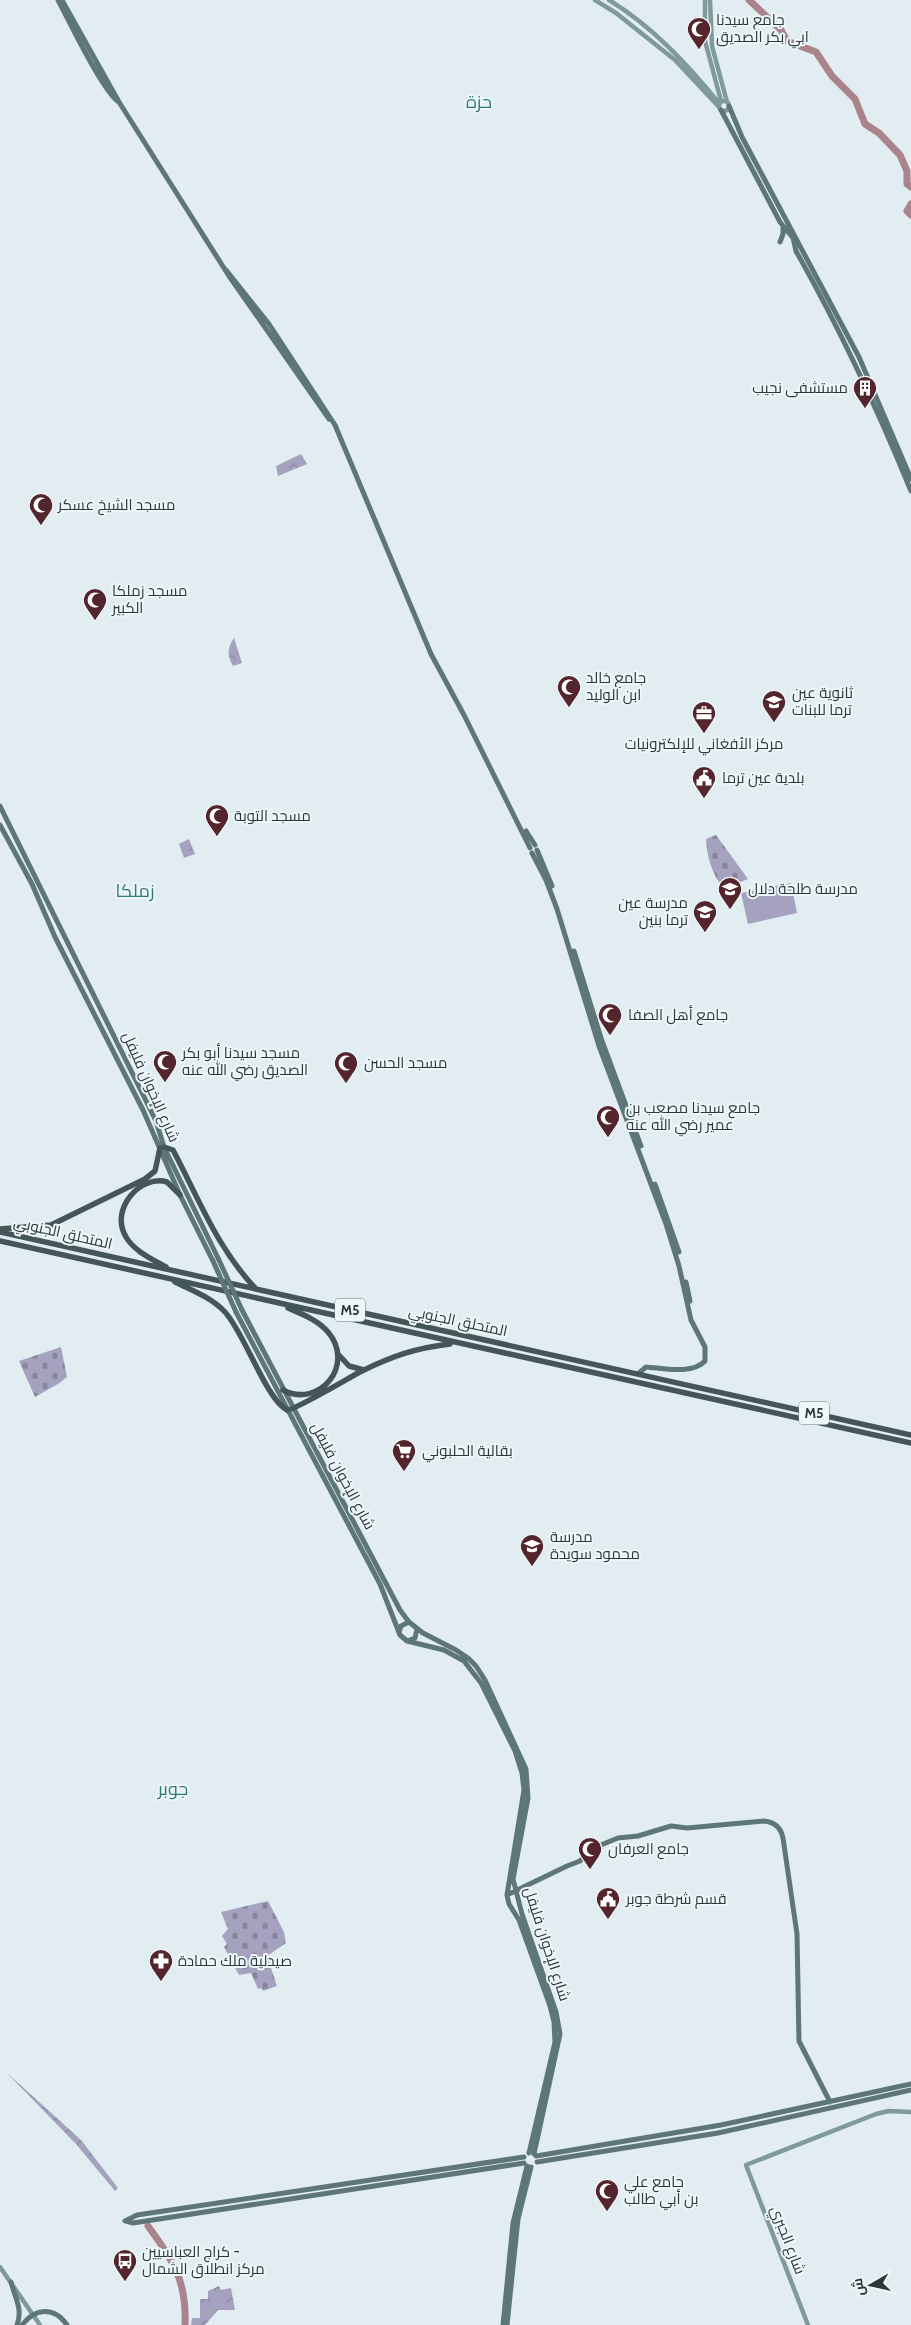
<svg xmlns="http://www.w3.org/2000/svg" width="911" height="2325" font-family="Cabin,Cairo,sans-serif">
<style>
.forest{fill:url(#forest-crowns)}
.cemetery{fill:url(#cemetery-stones)}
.pitch{fill:#a4a2bf}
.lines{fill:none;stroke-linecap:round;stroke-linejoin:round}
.river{stroke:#ab838c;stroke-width:7}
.secondary{stroke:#7f999c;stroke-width:4.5}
.primary{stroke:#5e7678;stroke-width:5}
.highway{stroke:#445657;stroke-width:5.5}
.primary-bridge{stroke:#5e7678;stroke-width:5}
.labels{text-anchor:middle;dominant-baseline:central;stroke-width:4;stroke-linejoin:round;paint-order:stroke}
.shield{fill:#edf6f9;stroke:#657072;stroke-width:1}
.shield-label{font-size:14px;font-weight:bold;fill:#2b3738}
.poi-label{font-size:15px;fill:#2b3738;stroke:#edf6f9;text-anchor:start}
.street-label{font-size:15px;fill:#2b3738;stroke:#edf6f9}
.quarter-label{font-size:18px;fill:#2c7977;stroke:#edf6f9}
</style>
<defs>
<pattern id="forest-crowns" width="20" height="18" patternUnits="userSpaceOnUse" patternTransform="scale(1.25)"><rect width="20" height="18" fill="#a4a2bf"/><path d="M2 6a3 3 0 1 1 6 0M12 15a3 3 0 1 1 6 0" fill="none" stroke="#86859c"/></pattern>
<pattern id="cemetery-stones" width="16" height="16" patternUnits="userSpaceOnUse" patternTransform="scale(1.25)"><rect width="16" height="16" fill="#a4a2bf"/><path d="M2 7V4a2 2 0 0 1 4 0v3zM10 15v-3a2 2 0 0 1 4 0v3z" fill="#86859c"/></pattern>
</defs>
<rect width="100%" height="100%" fill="#e1edf1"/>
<path class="forest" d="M301,454L307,464L278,476L276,466Z
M234,638L242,663L233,666C227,656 227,648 234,638Z
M189,839L195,854L184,858L179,844Z
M6,2072L81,2140L118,2188L115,2191L76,2144Z
M219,2286L221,2290L231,2288L235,2310H218L205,2325H191L192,2318H200V2299H208V2291Z"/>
<path class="cemetery" d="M716,835L748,879L731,886H722C711,872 707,856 706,839Z
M61,1347L67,1377L58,1384L35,1397L19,1361Z
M268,1901L284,1932L286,1943L267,1956L277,1986L263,1991L261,1988L258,1989L251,1973L239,1975L224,1947L227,1944L222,1936L228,1929L221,1912Z"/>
<path class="pitch" d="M791,883L797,913L748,924L741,893Z"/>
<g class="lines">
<path class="river" d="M749,0L781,30L787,41L816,52L832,76L855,99L865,124L879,133L900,155L907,171V184L911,187
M911,204L907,211L911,215
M148,2226C173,2260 187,2281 185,2325"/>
<path class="secondary" d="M595,0L616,13L675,60L719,107
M609,0C652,26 687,64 719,103
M705,0V41L721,101
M710,0L712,46L727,102
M719 106a5 5 0 1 1 10 0a5 5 0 1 1-10 0Z
M0,2267L40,2325
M808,2325L746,2165L876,2114L889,2111L911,2112"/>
<path class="primary" d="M58,0C68,19 104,94 119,102
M62,0L119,102L229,276L329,419
M729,106L742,137L859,357L911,479
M721,110L780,222L793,238L796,251C840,329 877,408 911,491
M780,242L783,234V227
M226,270L269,324L335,425L431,654L464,715L530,848
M0,806L156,1121L164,1147L218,1258
M0,825L32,884L55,937L143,1110L180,1195L213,1261
M526,831L535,845
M537,850L552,886
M532,853L546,880L557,909L599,1046L666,1224L679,1266L691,1320L705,1347V1361C692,1375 663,1368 646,1367L639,1373
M574,951L601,1038L641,1146
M655,1184L679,1252
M686,1282L690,1301
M242,1310L400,1610L409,1622L423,1633L456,1650L468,1658L476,1666L485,1680L526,1769L528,1798L513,1879L522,1914L556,2012L560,2034L534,2154
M236,1312L380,1584L400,1635L407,1641L444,1650L464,1661L481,1683L515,1751L522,1773L524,1790L507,1895L509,1904L519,1920L550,2006L554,2022L555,2042L529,2153
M399,1632L401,1626L409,1622
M407,1641L415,1638L417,1629
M507,1895L567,1866L580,1861L591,1849L618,1838L638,1836L671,1826L687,1828L764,1821C775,1822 781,1828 783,1838L797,1934L799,2041L830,2102
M536,2156L721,2125L911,2084
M537,2162L718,2133L911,2090
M125,2221L137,2215L524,2157
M126,2221L133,2223L524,2163
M11,2282C15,2298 23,2309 17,2325
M22,2325C35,2308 54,2306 67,2325
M503,2325L513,2223L527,2166
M507,2325L518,2219L531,2167"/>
<path class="highway" d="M164,1147L173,1150C199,1199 217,1248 256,1289
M0,1229L51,1225L145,1179L155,1171L160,1148
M0,1232L911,1435
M0,1241L911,1443
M166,1267C152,1259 134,1251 126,1237C109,1209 141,1174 167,1182L180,1195
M175,1282C192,1290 212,1298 225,1312C245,1334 266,1399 287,1410C295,1410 350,1377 362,1371C392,1356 416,1348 450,1344
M338,1354L349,1366L364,1370
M283,1390C319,1409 356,1365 328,1332C318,1320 302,1314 288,1308"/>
<path class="primary-bridge" d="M218,1258L242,1310
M213,1261L236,1312"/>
</g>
<defs>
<g id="mosque-pin" transform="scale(1.25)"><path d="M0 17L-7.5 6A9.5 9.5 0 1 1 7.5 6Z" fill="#55252e" stroke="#edf6f9"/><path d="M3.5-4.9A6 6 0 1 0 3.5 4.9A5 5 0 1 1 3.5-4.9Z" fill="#fff"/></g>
<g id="building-pin" transform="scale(1.25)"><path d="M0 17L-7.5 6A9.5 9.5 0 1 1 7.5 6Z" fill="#55252e" stroke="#edf6f9"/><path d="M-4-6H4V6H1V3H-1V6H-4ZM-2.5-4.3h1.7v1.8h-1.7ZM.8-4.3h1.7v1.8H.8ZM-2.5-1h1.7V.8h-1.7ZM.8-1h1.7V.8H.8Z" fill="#fff"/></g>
<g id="school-pin" transform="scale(1.25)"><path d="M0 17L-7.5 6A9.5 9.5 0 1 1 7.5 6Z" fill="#55252e" stroke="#edf6f9"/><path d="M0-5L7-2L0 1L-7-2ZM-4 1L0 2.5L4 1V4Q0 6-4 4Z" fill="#fff"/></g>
<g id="office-pin" transform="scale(1.25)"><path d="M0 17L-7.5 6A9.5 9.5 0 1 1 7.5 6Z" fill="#55252e" stroke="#edf6f9"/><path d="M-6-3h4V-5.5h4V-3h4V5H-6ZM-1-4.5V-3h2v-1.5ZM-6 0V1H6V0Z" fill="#fff"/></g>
<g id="civic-pin" transform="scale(1.25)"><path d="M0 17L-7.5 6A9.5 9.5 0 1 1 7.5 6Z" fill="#55252e" stroke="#edf6f9"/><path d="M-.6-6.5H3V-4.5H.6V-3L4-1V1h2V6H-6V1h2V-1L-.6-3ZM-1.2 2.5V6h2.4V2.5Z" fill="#fff"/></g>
<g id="supermarket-pin" transform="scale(1.25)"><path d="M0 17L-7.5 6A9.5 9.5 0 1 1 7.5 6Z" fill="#55252e" stroke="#edf6f9"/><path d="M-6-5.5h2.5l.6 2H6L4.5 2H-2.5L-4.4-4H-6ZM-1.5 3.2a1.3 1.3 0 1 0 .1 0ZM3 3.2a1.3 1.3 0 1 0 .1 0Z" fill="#fff"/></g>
<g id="pharmacy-pin" transform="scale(1.25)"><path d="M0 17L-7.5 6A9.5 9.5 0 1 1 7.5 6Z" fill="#55252e" stroke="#edf6f9"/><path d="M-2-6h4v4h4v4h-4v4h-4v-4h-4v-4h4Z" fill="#fff"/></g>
<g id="bus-pin" transform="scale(1.25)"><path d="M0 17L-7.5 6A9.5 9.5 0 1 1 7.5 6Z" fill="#55252e" stroke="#edf6f9"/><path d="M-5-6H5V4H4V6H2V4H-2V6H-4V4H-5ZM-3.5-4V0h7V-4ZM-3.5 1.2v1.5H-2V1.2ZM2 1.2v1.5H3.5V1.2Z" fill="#fff"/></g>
</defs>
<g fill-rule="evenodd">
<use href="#mosque-pin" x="699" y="29"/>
<use href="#building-pin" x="865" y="388"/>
<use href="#mosque-pin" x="41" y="505"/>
<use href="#mosque-pin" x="95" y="600"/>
<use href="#mosque-pin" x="569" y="687"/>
<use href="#school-pin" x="774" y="702"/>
<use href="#office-pin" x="704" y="713"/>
<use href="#civic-pin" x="704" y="778"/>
<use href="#mosque-pin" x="217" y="816"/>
<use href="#school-pin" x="730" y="889"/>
<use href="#school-pin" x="705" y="912"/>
<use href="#mosque-pin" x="610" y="1015"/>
<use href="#mosque-pin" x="165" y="1062"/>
<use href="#mosque-pin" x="346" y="1063"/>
<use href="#mosque-pin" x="608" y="1117"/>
<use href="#supermarket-pin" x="404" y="1451"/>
<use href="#school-pin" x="532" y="1546"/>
<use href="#mosque-pin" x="590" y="1849"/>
<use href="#civic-pin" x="608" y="1899"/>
<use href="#pharmacy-pin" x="161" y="1961"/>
<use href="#mosque-pin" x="607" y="2191"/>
<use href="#bus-pin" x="125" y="2261"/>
</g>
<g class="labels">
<g class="shield">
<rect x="335" y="1298.5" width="30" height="23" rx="4"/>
<rect x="799" y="1401.5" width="30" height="23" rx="4"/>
</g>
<g class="shield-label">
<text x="350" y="1310">M5</text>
<text x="814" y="1413">M5</text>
</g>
<g class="poi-label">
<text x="716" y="20">جامع سيدنا<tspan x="716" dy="17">ابي بكر الصديق</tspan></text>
<text x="848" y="388" text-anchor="end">مستشفى نجيب</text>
<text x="58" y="505">مسجد الشيخ عسكر</text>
<text x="112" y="591">مسجد زملكا<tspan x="112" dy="17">الكبير</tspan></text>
<text x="586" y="678">جامع خالد<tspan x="586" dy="17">ابن الوليد</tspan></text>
<text x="792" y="693">ثانوية عين<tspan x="792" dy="17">ترما للبنات</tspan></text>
<text x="704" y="744" text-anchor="middle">مركز الأفغاني للإلكترونيات</text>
<text x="722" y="778">بلدية عين ترما</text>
<text x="234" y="816">مسجد التوبة</text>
<text x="748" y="889">مدرسة طلحة دلال</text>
<text x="688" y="903" text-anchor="end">مدرسة عين<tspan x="688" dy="17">ترما بنين</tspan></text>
<text x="628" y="1015">جامع أهل الصفا</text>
<text x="182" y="1053">مسجد سيدنا أبو بكر<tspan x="182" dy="17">الصديق رضي الله عنه</tspan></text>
<text x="364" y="1063">مسجد الحسن</text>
<text x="626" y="1108">جامع سيدنا مصعب بن<tspan x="626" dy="17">عمير رضي الله عنه</tspan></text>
<text x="422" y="1451">بقالية الحلبوني</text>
<text x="550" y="1537">مدرسة<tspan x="550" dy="17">محمود سويدة</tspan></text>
<text x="608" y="1849">جامع العرفان</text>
<text x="626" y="1899">قسم شرطة جوبر</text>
<text x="178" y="1961">صيدلية ملك حمادة</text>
<text x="624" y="2182">جامع علي<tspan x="624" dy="17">بن أبي طالب</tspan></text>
<text x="142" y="2252">كراج العباسيين -<tspan x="142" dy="17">مركز انطلاق الشمال</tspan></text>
</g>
<g class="street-label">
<text transform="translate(151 1087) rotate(66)">شارع الإخوان فليفل</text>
<text transform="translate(63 1233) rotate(13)">المتحلق الجنوبي</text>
<text transform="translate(458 1321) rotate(12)">المتحلق الجنوبي</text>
<text transform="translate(343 1476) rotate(62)">شارع الإخوان فليفل</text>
<text transform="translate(547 1944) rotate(72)">شارع الإخوان فليفل</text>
<text transform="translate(788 2240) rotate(69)">شارع الجبري</text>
</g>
<g class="quarter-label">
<text x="479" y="102">حزة</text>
<text x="135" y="891">زملكا</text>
<text x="173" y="1789">جوبر</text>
</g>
</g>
<g transform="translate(871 2285) rotate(261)" stroke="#edf6f9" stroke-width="4" paint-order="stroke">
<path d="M0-4L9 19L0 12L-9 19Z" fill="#2b3738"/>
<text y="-8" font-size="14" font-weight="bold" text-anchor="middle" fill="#2b3738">ش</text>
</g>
</svg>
